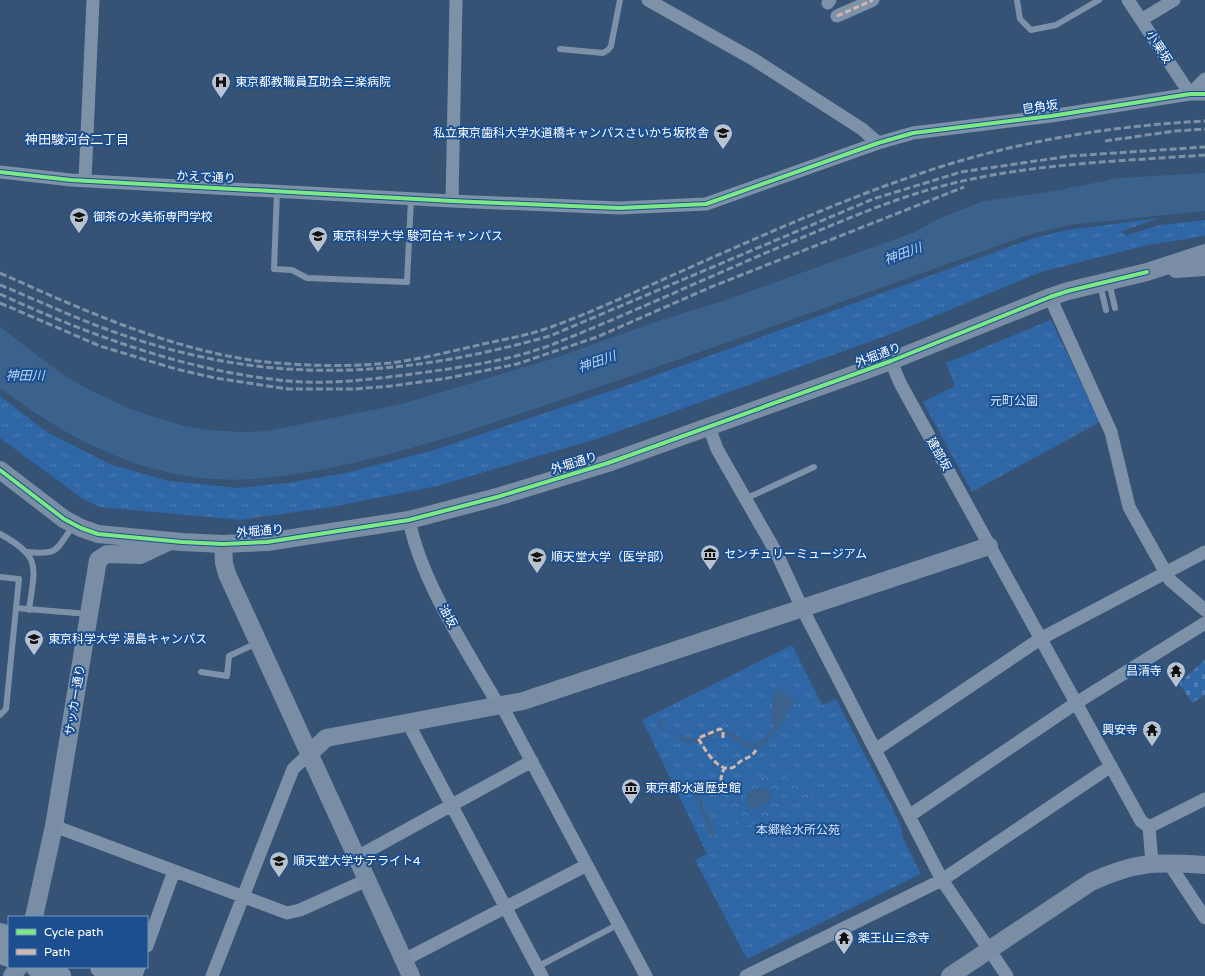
<svg xmlns="http://www.w3.org/2000/svg" width="1205" height="976" font-family="'Varela Round','Noto Sans JP',sans-serif">
<style>
.grass{fill:url(#grass-tufts)}
.forest{fill:url(#forest-crowns)}
.cemetery{fill:url(#cemetery-stones)}
.water{fill:#3b618d}
.lines{fill:none;stroke-linecap:round;stroke-linejoin:round}
.stream{stroke:#3b618d;stroke-width:4.5}
.lane{stroke:#7d92a8;stroke-width:6}
.street{stroke:#7d92a8;stroke-width:13}
.secondary{stroke:#798da4;stroke-width:18}
.highway{stroke:#7e92a7;stroke-width:22}
.rail{stroke:#7e92a7;stroke-width:3;stroke-dasharray:7 3;stroke-linecap:butt}
.quiet{stroke:#d1b7ad;stroke-width:3;stroke-dasharray:6 3;stroke-linecap:butt}
.cycleway-casing{stroke:#1b4f8f;stroke-width:6}
.cycleway{stroke:#7ce984;stroke-width:4}
.labels{text-anchor:middle;dominant-baseline:central;stroke-width:4;stroke-linejoin:round;paint-order:stroke}
.street-label{font-size:12px;fill:#fff;stroke:#1b4f8f}
.poi-label{font-size:12px;fill:#fff;stroke:#1b4f8f;text-anchor:start}
.park-label{font-size:12px;fill:#cfe3fa;stroke:#1b4f8f}
.neighbourhood-label{font-size:13px;fill:#fff;stroke:#1b4f8f}
.water-label{font-size:13px;font-style:italic;fill:#b5d3f5;stroke:#1b4f8f}
</style>
<defs>
<pattern id="grass-tufts" width="24" height="20" patternUnits="userSpaceOnUse"><rect width="24" height="20" fill="#2f66a5"/><path d="M3 7l-1-3M5 7V3M7 7l1-3M15 17l-1-3M17 17v-4M19 17l1-3" fill="none" stroke="#4e7db2"/></pattern>
<pattern id="forest-crowns" width="20" height="18" patternUnits="userSpaceOnUse"><rect width="20" height="18" fill="#2f66a5"/><path d="M2 6a3 3 0 1 1 6 0M12 15a3 3 0 1 1 6 0" fill="none" stroke="#4e7db2"/></pattern>
<pattern id="cemetery-stones" width="16" height="16" patternUnits="userSpaceOnUse"><rect width="16" height="16" fill="#2f66a5"/><path d="M2 7V4a2 2 0 0 1 4 0v3zM10 15v-3a2 2 0 0 1 4 0v3z" fill="#4e7db2"/></pattern>
</defs>
<rect width="100%" height="100%" fill="#365274"/>
<path class="grass" d="M1160,218L1120,232L1127,235L1160,225L1205,220V236L1148,245L1041,272L894,333L600,438L437,486L331,507L240,520L100,507L83,499L0,438V396L47,432L112,465L169,481L238,488L287,483L346,473L434,450L634,383L1034,238L1067,230Z
M1051,320L1100,422L972,492L923,402L955,386L946,363Z
M792,645L822,705L836,699L889,801L902,828V836L921,874L747,959L695,860L707,854L642,720Z"/>
<path class="forest" d="M770,773C790,773 802,778 812,796L739,830L722,794Z"/>
<path class="cemetery" d="M1205,660V695L1192,703L1179,683Z"/>
<path class="water" d="M1205,173V211L1069,225L1028,235C881,288 733,341 584,392C505,419 426,447 344,465C300,474 258,482 213,479C134,474 62,435 0,388V327L59,372L86,388L130,409L183,426L207,430L243,432L267,431L402,404L558,357L658,321L723,301L915,232L940,218L984,201L1055,191L1119,178Z
M777,687L795,701L779,728L772,725C771,711 772,700 777,687Z
M755,788H765L771,794L769,803L754,809L746,805V794Z"/>
<g class="lines">
<path class="stream" d="M660,721L662,727
M681,736V739C687,740 694,741 699,740C706,738 712,732 719,732C743,730 748,768 776,727
M693,787L713,834"/>
<path class="lane" d="M1017,0L1020,19L1031,30L1056,25L1099,0
M560,49L603,53L608,50L611,46L620,0
M277,191L274,269L292,270L307,278L407,282L411,199
M1109,282L1115,308
M1100,284L1106,310
M745,499L814,467
M0,534C42,557 35,566 29,610
M27,552C59,555 55,551 73,526
M0,577L19,579L16,608
M201,672L227,676L229,656L257,643
M0,715L6,709L16,608L88,614
M537,967L619,924"/>
<path class="street" d="M648,0L753,59L862,129L878,143
M1128,0L1190,94L1205,79
M828,3L830,0
M837,16L873,0
M1141,20L1174,0
M0,172L71,180L452,201L619,208L706,204L878,143L913,133L1051,116L1190,94H1205
M85,180L93,0
M452,201L456,0
M1050,297L1111,432L1129,507L1170,580L1205,610
M891,361L900,383L1141,821L1149,827L1152,863
M709,427L717,449L777,554L802,608L942,880L1007,976
M409,520C421,581 467,651 499,706
M502,706L646,976
M408,723L542,976
M875,750L1040,639L1205,552
M909,816L1076,703L1205,623
M54,826L287,913L300,910L367,880
M1149,827L1205,799
M357,857L532,761
M1168,862L1205,918
M147,946L174,871
M404,960L587,865
M136,976L139,967
M212,976L293,769L309,754
M746,976L942,880L1111,766"/>
<path class="secondary" d="M1176,269L1205,267
M0,470L64,519L81,528L98,534L182,542L223,544L267,542L409,520L497,497L608,463L891,361L1050,297L1068,291L1147,272L1205,253
M223,544L224,563L227,574L411,976
M309,754L326,738L523,701L989,546
M34,917L54,826L98,560L107,554L140,555L170,541
M12,976L19,967
M950,976L1091,882C1137,861 1156,862 1205,865"/>
<path class="highway" d="M0,934L9,937
M0,953L9,956
M37,967L60,976
M101,967L128,976"/>
<path class="rail" d="M1105,141L1175,131L1205,129
M0,273C83,310 166,348 257,361C300,366 346,367 390,363C421,359 453,351 483,344C506,339 529,335 551,327C592,312 633,293 673,275C752,240 832,204 913,176C1007,143 1106,126 1205,121
M0,285C35,299 70,316 106,329C261,386 393,380 550,336L873,199L961,172L1070,156L1205,147
M0,294C91,336 189,372 289,381C335,385 382,378 427,372C470,366 516,359 556,343C636,311 715,274 794,241C835,224 876,206 918,193C1010,164 1109,162 1205,155
M0,303L100,346L176,369L215,378L288,389H355L391,386L443,379L517,364L597,337L711,287L964,187"/>
<path class="quiet" d="M837,16L873,0
M723,738V730L720,729L698,738C704,748 719,775 734,767C737,765 739,762 741,761C748,757 752,757 756,750
M722,790L721,778L724,768"/>
<g class="cycleway-casing">
<path id="cycleway" d="M0,172L71,180L452,201L619,208L706,204L878,143L913,133L1051,116L1190,94H1205
M0,470L64,519L81,528L98,534L182,542L223,544L267,542L409,520L497,497L608,463L891,361L1050,297L1068,291L1147,272"/>
</g>
<use href="#cycleway" class="cycleway"/>
</g>
<defs>
<g id="hospital-pin" transform="scale(1)"><path d="M0 17L-7.5 6A9.5 9.5 0 1 1 7.5 6Z" fill="#b9c2ce" stroke="#1b4f8f"/><path d="M-5-5h3v3.5h4V-5h3V5h-3V1.5h-4V5h-3Z" fill="#111"/></g>
<g id="university-pin" transform="scale(1)"><path d="M0 17L-7.5 6A9.5 9.5 0 1 1 7.5 6Z" fill="#b9c2ce" stroke="#1b4f8f"/><path d="M0-5L7-2L0 1L-7-2ZM-4 1L0 2.5L4 1V4Q0 6-4 4Z" fill="#111"/></g>
<g id="museum-pin" transform="scale(1)"><path d="M0 17L-7.5 6A9.5 9.5 0 1 1 7.5 6Z" fill="#b9c2ce" stroke="#1b4f8f"/><path d="M0-6L6-3V-2H-6V-3ZM-5-1h2V3h-2ZM-1-1h2V3h-2ZM3-1h2V3H3ZM-6 4H6V6H-6Z" fill="#111"/></g>
<g id="temple-pin" transform="scale(1)"><path d="M0 17L-7.5 6A9.5 9.5 0 1 1 7.5 6Z" fill="#b9c2ce" stroke="#1b4f8f"/><path d="M0-6L5-2H3V0L6.5 2.5H4V6H1.5V3h-3V6H-4V2.5H-6.5L-3 0V-2H-5Z" fill="#111"/></g>
</defs>
<g fill-rule="evenodd">
<use href="#hospital-pin" x="221" y="82"/>
<use href="#university-pin" x="723" y="133"/>
<use href="#university-pin" x="79" y="217"/>
<use href="#university-pin" x="318" y="236"/>
<use href="#museum-pin" x="710" y="554"/>
<use href="#university-pin" x="537" y="557"/>
<use href="#university-pin" x="34" y="639"/>
<use href="#temple-pin" x="1176" y="671"/>
<use href="#temple-pin" x="1152" y="730"/>
<use href="#museum-pin" x="631" y="788"/>
<use href="#university-pin" x="279" y="861"/>
<use href="#temple-pin" x="844" y="938"/>
</g>
<g class="labels">
<g class="street-label">
<text transform="translate(1159 47) rotate(57)">小栗坂</text>
<text transform="translate(1040 107) rotate(-8)">皀角坂</text>
<text transform="translate(206 177) rotate(3)">かえで通り</text>
<text transform="translate(878 355) rotate(-21)">外堀通り</text>
<text transform="translate(939 454) rotate(61)">建部坂</text>
<text transform="translate(574 463) rotate(-17)">外堀通り</text>
<text transform="translate(260 531) rotate(-5)">外堀通り</text>
<text transform="translate(448 616) rotate(61)">油坂</text>
<text transform="translate(75 700) rotate(-81)">サッカー通り</text>
</g>
<g class="poi-label">
<text x="235" y="82">東京都教職員互助会三楽病院</text>
<text x="709" y="133" text-anchor="end">私立東京歯科大学水道橋キャンパスさいかち坂校舎</text>
<text x="93" y="217">御茶の水美術専門学校</text>
<text x="332" y="236">東京科学大学 駿河台キャンパス</text>
<text x="724" y="554">センチュリーミュージアム</text>
<text x="551" y="557">順天堂大学（医学部）</text>
<text x="48" y="639">東京科学大学 湯島キャンパス</text>
<text x="1162" y="671" text-anchor="end">昌清寺</text>
<text x="1138" y="730" text-anchor="end">興安寺</text>
<text x="645" y="788">東京都水道歴史館</text>
<text x="293" y="861">順天堂大学サテライト4</text>
<text x="858" y="938">薬王山三念寺</text>
</g>
<g class="park-label">
<text x="1014" y="401">元町公園</text>
<text x="798" y="830">本郷給水所公苑</text>
</g>
<g class="neighbourhood-label">
<text x="77" y="140">神田駿河台二丁目</text>
</g>
<g class="water-label">
<text transform="translate(903 254) rotate(-20)">神田川</text>
<text transform="translate(597 362) rotate(-19)">神田川</text>
<text x="25" y="376">神田川</text>
</g>
</g>
<rect x="8" y="916" width="140" height="52" fill="#1b4f8f" stroke="#7695bc"/>
<rect x="16" y="929" width="20" height="6" fill="#7ce984" stroke="#7695bc"/>
<text x="44" y="936" font-size="12" fill="#ffffff">Cycle path</text>
<rect x="16" y="949" width="20" height="6" fill="#d1b7ad" stroke="#7695bc"/>
<text x="44" y="956" font-size="12" fill="#ffffff">Path</text>
</svg>
